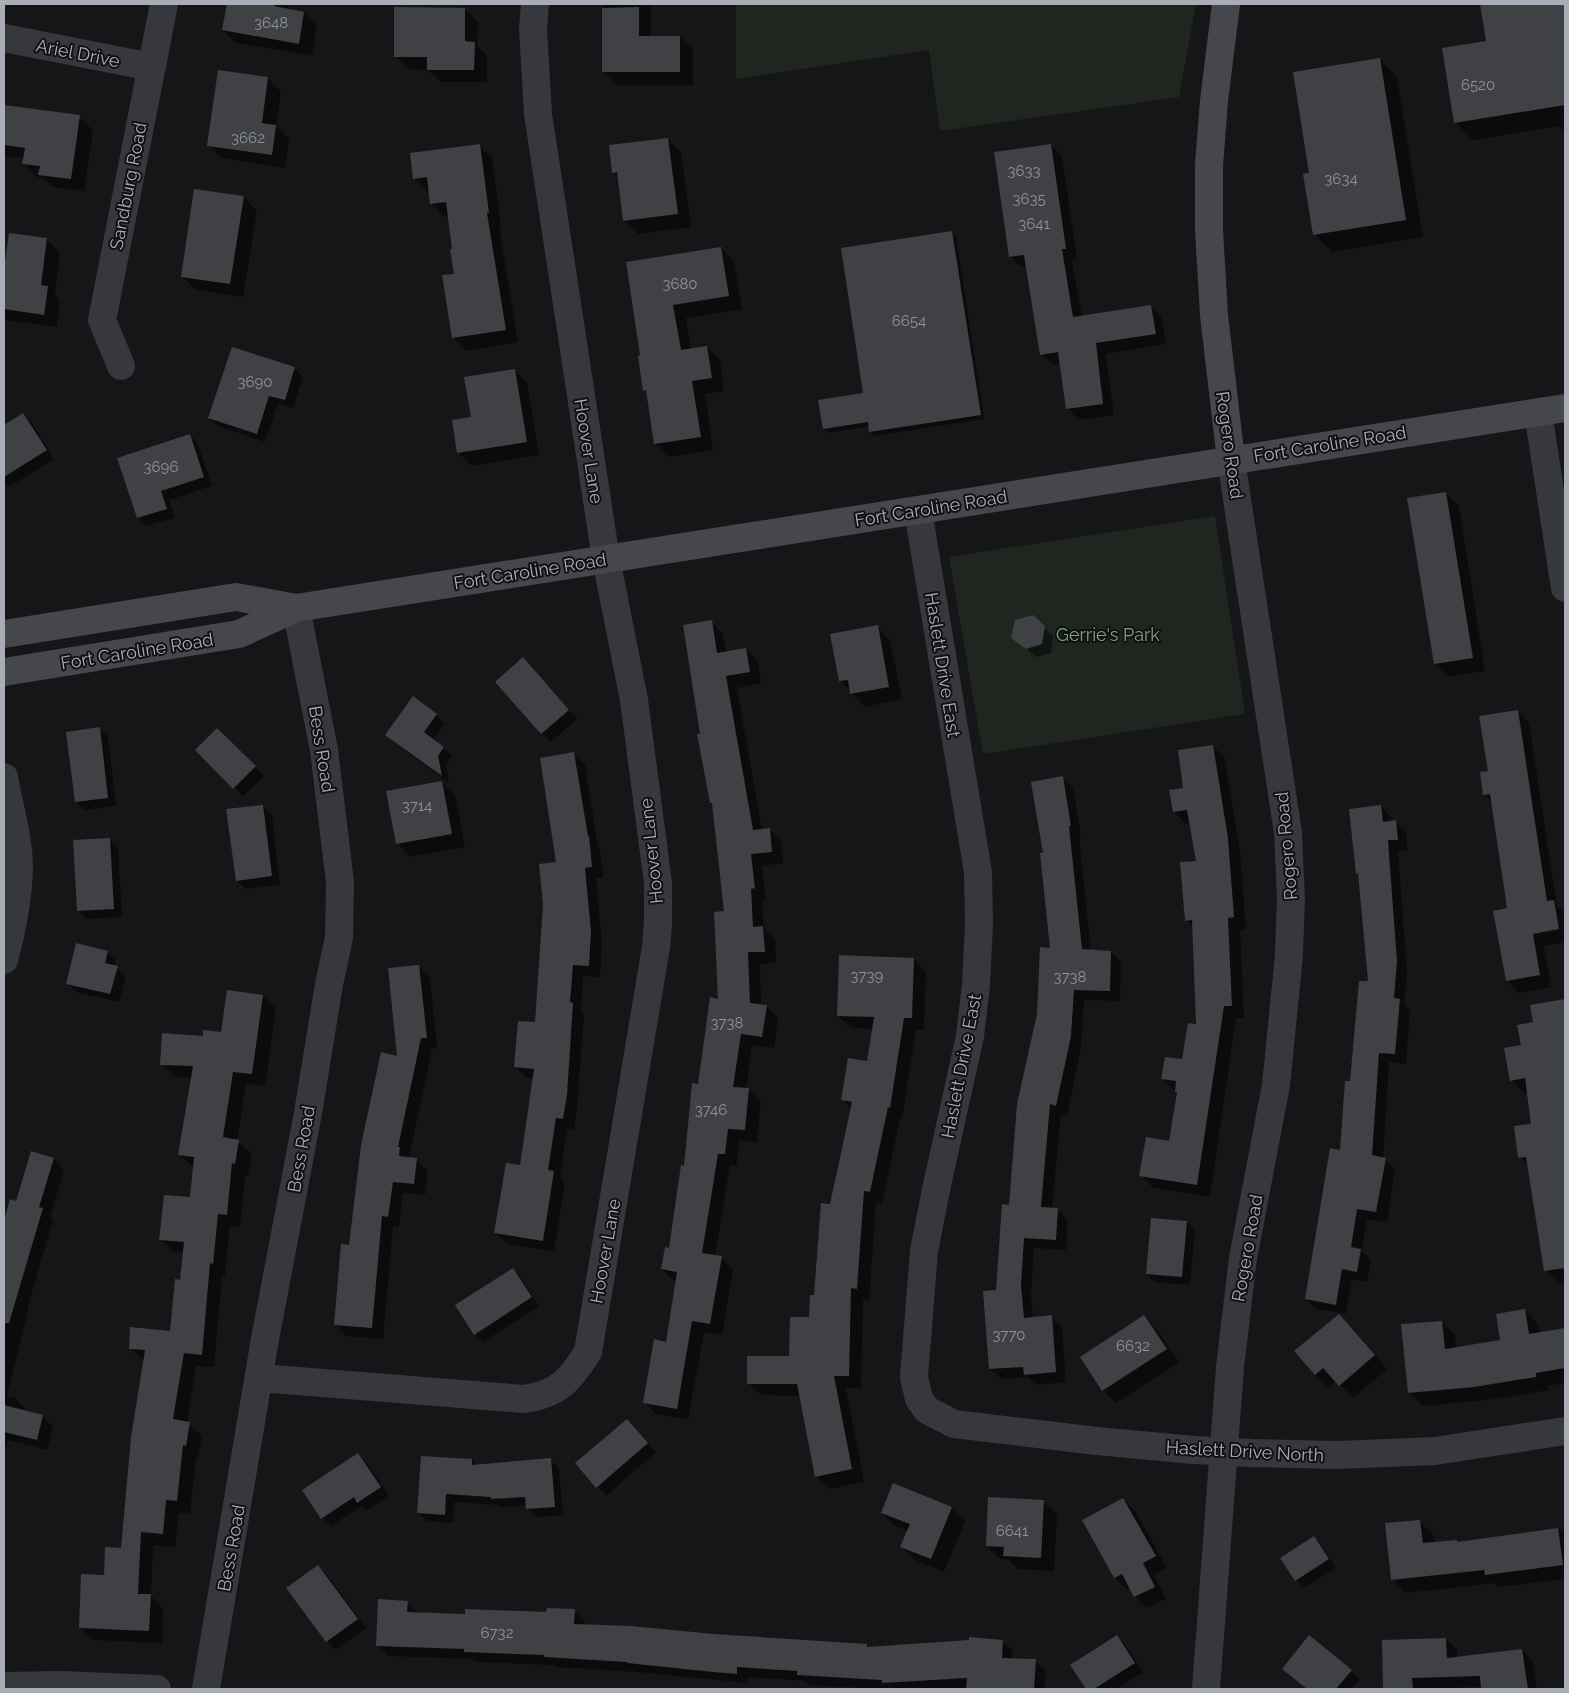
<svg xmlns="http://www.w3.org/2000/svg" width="1569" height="1693" font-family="Raleway,sans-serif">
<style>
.green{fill:#1e261f}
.shadow{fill:#0007}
.building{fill:#404145}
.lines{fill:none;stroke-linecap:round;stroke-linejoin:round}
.street{stroke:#37383d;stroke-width:28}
.secondary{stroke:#45474d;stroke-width:28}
.labels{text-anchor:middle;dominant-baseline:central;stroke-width:4;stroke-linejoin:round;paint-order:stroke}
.number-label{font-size:15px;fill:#8e929b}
.street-label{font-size:18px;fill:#a8adb8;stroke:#111113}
.park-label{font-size:18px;fill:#7fa381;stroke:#111113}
</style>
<rect width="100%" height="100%" fill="#161618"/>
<path class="green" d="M736,4H1196L1179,97L940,131L929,50L736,79Z
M1215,516L1245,714L983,754L949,557Z"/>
<path class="shadow" d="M228,4H290L288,10L304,13L317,26L312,56L236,43L223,30Z
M603,4H651V37H680L693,50V85H617L603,72Z
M1481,4H1565V132L1559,126L1473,140L1455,122L1487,42Z
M464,9L478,22L477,46L487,56V82H441L428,70L408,69L395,56Z
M1380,59L1397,77L1423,237L1332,252L1315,235L1311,174Z
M268,78L281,92L276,126L289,139L285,168L222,158L208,145Z
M4,107L79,117L93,130L84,191L53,187L43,178L37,177L24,164V158L4,156Z
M668,139L681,152L691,227L638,234L625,221L619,178L613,172Z
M479,145L492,158L501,226H499L518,342L466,351L453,337L456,275L449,216L444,217L431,203L430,191L428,192L414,178Z
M1051,145L1062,156L1077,259L1072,260L1082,317L1150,306L1161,317L1166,344L1106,354L1114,415L1079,420L1068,409L1061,364L1053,365L1042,354L1027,266L1021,267L1010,256Z
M244,197L257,211L243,297L196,290L183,277Z
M952,232L956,236L984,419L874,436L870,432L869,426L828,433L824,429L864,394Z
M47,240L60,253L55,294L60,300L57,327L4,320V274Z
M721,248L734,261L742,309L686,318L691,349L707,347L720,360L724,391L705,394L713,450L668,457L655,444L647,393L644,390L642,356L627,263Z
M233,348L295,369L303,377L293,408L278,403L265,442L218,426L209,418Z
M514,370L527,383L539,455L472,466L459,453L472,418Z
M23,415L32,423L54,459L9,487L4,482V427Z
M190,435L198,444L212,486L169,500L175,518L146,526L138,517Z
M1446,493L1459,506L1485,671L1448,677L1435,664Z
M711,622L723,634L726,653L746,650L758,661L761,683L737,688L762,830L769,829L781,841L783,863L762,866L766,900H762L764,928L775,939L776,963L760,964L761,1005L766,1006L778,1018L774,1048L752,1045L746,1089L749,1090L761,1101L757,1142L739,1140L737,1166L730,1165L715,1256L721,1257L733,1269L722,1335L704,1332L688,1420L656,1414L644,1402L667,1343L677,1281H674L662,1269L670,1249L699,1085L720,1000L725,913L714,806L711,803L702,735Z
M877,627L890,640L902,699L865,707L840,680Z
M1044,627L1053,636L1051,653L1036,657L1013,637Z
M531,667L577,719L551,742L496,682Z
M1518,711L1529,723L1557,906L1565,914V942L1544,946L1551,987L1519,993L1507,981L1509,909L1492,802L1484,794L1490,772Z
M436,715L445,724L433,740L452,756L446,765L449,783L395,743L386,735Z
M100,729L108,737L116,806L84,810L76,802Z
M217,729L264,776L243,796L196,750Z
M1213,746L1225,759L1240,851L1246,929L1240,930L1244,1018H1236L1210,1197L1153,1188L1141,1175L1170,1142L1178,1094L1163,1079L1183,1060L1198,1025L1194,928L1186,920L1198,862L1191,823L1186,824L1174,812L1185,789Z
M573,753L585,765L598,847L600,848L603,878H596L602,944L600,977L583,976L581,1012L584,1015L577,1107L574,1130L567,1129L560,1178L565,1184L554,1251L507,1244L495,1232L521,1167L533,1078H527L516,1067L536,1024L557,863Z
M1063,778L1073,788L1081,836L1079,837L1091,951L1111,952L1121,962L1120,1001L1084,1000L1081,1047L1067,1116L1061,1114L1052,1209H1057L1068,1220L1066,1250L1034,1248L1031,1296L1033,1318L1051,1317L1062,1327L1066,1382L1036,1385L1028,1377L1001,1379L990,1369L997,1291L1051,949L1045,854Z
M442,782L455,795L465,847L410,857L397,843Z
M263,806L272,815L280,885L246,889L237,880Z
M1381,806L1391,817L1392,822H1395L1406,832L1407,850L1398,851L1407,972L1404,1005L1410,1010L1406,1064L1389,1062L1383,1158L1395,1169L1387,1222L1367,1219L1362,1251L1371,1260L1367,1282L1352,1279L1346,1314L1316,1309L1306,1299L1341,1152L1369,983L1360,876L1357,873Z
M109,840L118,848L122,917L86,919L78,910Z
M107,952L116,961L114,966L126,976L119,1002L76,992L67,983Z
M914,959L926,972L924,1030H916L902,1119H900L882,1204L876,1203L869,1300H863L861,1388H846L864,1482L829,1489L816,1476L800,1396L761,1395L748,1383L790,1358L811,1318L831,1205L852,1109L843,1100L868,1062L873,1029L851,1028L838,1016Z
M419,967L430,978L437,1048L432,1049L409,1158L416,1159L428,1171L425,1195L403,1193L399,1227L393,1226L383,1339L346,1336L335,1324L350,1246L399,1057Z
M263,996L276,1009L265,1086L246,1084L237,1141L252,1154L248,1176H245L240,1227L230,1226L225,1276H222L214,1367L196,1366L187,1423L202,1436L198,1458H196L190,1514L179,1513L175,1547L153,1545L151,1596L163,1609L162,1643L93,1640L80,1627L105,1576L122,1550L145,1361L130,1348L172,1332L181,1281L184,1253L174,1252L161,1239L191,1199L194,1168L180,1155L192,1078L175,1077L162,1064L204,1037L222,1034Z
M1564,1000L1565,1002V1288L1564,1283L1559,1284L1546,1270L1529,1167L1520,1157L1532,1125L1528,1093H1524L1511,1080L1522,1046L1535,1023Z
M54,1159L64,1170L50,1217L53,1220L28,1306L29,1307L7,1396L14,1397L25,1408V1411L43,1416L53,1427L47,1450L8,1440L4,1457V1226L11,1200L17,1202Z
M1186,1222L1195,1230L1190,1285L1155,1282L1147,1274Z
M513,1269L521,1278L539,1306L483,1342L475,1334Z
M1525,1311L1538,1324L1540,1334L1565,1330V1383L1548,1386L1549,1390L1488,1400L1423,1406L1410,1393L1442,1322L1455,1335L1456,1349L1502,1341Z
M1144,1316L1157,1330L1179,1362L1116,1403L1103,1390L1082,1357Z
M1352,1328L1387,1369L1353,1398L1336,1381L1328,1387L1315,1374Z
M627,1420L656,1452L606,1496L577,1463Z
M358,1454L367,1463L389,1496L367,1510L362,1506L331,1526L322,1518Z
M472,1460L477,1466L550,1460L559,1468L563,1515L536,1517L527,1508V1505L501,1508L498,1505L454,1502L453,1523L427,1521L418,1513Z
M1123,1499L1135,1511L1167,1568L1154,1575L1166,1599L1146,1608L1135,1596L1130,1587L1127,1589L1115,1578L1084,1520Z
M1043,1501L1057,1514L1054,1571L1018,1569L1008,1559H1000L987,1545Z
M952,1508L965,1521L944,1572L915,1560L902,1547L908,1531L895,1526L882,1513Z
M1419,1521L1433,1534L1434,1543L1456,1541L1458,1543L1565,1529V1579L1499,1587L1495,1583L1405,1593L1392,1579Z
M1314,1537L1322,1546L1336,1568L1304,1588L1296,1580Z
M318,1566L327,1575L366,1628L336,1650L327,1641L288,1588Z
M407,1602L418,1614L466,1615L547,1613L574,1611L585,1621L584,1625L866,1645L869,1648L1002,1641L1013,1651L1012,1659L1035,1661L1046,1671L1044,1689H883L809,1685L805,1681L747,1677V1683L637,1672L556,1667L553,1665L475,1662L472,1659L388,1656L378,1645Z
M1117,1636L1125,1645L1143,1672L1116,1689H1088L1072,1665Z
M1563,1638H1565V1653Z
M1446,1639L1457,1650V1658L1522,1650L1533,1662L1537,1689H1483L1482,1687L1385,1689L1383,1641Z
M1284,1669L1351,1671L1360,1679L1351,1689H1307Z"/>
<path class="building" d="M227,4H274V6L304,12L299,44L222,30Z
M1480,4H1565V105L1454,123L1442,48L1486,41Z
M394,7L465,8V41L475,42L474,70H427V57H394Z
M639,7V36H680V72H602V8Z
M1380,58L1406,220L1313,235L1303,174L1309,173L1293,72Z
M218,70L268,77L262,123L276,125L272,155L207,146Z
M4,105L80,115L71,179L38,175L40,166L22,164L25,148L4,145Z
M668,138L678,214L623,221L617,172L612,173L609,145Z
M480,144L489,213H487L506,330L452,338L442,275L454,274L450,249H452L446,202L430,204L427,177L413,179L410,153Z
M1051,144L1066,249H1062L1073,317L1151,305L1156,334L1096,343L1103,404L1066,409L1058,352L1040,355L1024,255L1009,257L994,152Z
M194,189L244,196L230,284L181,277Z
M952,231L981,415L869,432L868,422L823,429L818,400L863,393L841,248Z
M9,233L47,238L41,285L48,286L44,315L4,309V268Z
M721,247L729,296L673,305L681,350L707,346L712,378L692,381L701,437L654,444L646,390L643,391L638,356L640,355L626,262Z
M232,347L295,367L285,400L269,396L257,434L208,418Z
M515,369L527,442L457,453L452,420L471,417L464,377Z
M23,413L47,450L4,477V425Z
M190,434L204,477L161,491L167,509L137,518L117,458Z
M1446,492L1473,658L1434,664L1407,498Z
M1033,615L1045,626L1042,644L1026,649L1011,638L1015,620Z
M712,620L717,653L746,648L750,672L726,676L753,830L770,828L772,852L751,854L755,888L751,889L753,927L763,926L765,952H748L750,1003L767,1005L762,1037L741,1034L733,1087L749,1088L745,1130L728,1129L725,1154H718L702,1253L722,1256L710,1324L692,1321L677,1409L643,1403L654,1339L666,1342L677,1272L661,1269L665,1247L669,1248L681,1165L684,1166L692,1083L698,1084L710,997L718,999L714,912L724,911L712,803H710L697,734H700L683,625Z
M878,625L889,687L850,694L848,680L839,681L830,634Z
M523,657L569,710L541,734L495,682Z
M413,696L437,714L424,732L444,747L438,756L442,776L385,735Z
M1518,710L1547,901L1554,900L1559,929L1533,934L1540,975L1506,981L1493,911L1507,908L1490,794L1483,795L1480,772L1488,771L1479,716Z
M100,727L108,798L75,802L66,732Z
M217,728L256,766L233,789L195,750Z
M1213,745L1228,838L1234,917L1228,918L1232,1006H1224L1197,1185L1139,1176L1146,1137L1169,1141L1177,1092H1175L1176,1081L1161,1079L1165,1057L1182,1059L1188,1023L1196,1024L1192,920L1185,921L1180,862L1196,861L1187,810L1173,812L1169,790L1183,788L1178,750Z
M574,752L588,836H589L592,867L585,868L591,932L589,966L573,965L570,1002L573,1003L567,1095L563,1119L556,1118L548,1170L554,1171L543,1241L494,1233L506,1163L520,1165L534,1069L514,1067L518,1021L535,1022L543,905L539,864L556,862L540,758Z
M1063,776L1071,826H1069L1082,949L1111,951L1110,991L1074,990L1071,1036L1056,1106L1050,1104L1041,1207L1058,1208L1056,1240L1024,1238L1021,1285L1024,1318L1052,1315L1056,1372L1024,1375L1023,1367L989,1369L983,1291L996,1290L1002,1204L1009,1205L1017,1104L1037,1014L1040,947L1050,948L1040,853H1043L1031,782Z
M442,781L452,834L396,844L386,791Z
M263,805L272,876L236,881L226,809Z
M1381,805L1383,822L1396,820L1398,840H1388L1397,961L1394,998L1400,999L1395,1054L1379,1053L1372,1155L1386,1158L1376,1212L1357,1209L1351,1247L1361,1249L1357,1272L1342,1269L1336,1305L1305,1299L1330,1148L1340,1150L1345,1081H1350L1359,981H1368L1358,873L1356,874L1349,809Z
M110,838L114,909L77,911L73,840Z
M76,943L108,951L105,963L118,966L110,994L66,984Z
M839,955L914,958L912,1018H904L890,1108L888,1107L870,1192L864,1191L857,1289L851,1288L849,1376H834L852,1469L815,1477L797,1384H747V1356H789L790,1317H809L810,1295H814L821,1203L830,1204L852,1102L841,1100L848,1058L867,1061L874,1017L837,1016Z
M419,965L427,1038H421L398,1147H400L399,1156L417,1158L414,1184L393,1182L388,1217L382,1216L372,1328L334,1325L341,1244L349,1245L361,1145L381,1052L397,1056L388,968Z
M227,990L263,995L252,1074L233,1072L223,1137L239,1140L235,1164L232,1163L227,1215L218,1214L213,1264L210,1263L202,1355L184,1353L173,1419L190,1422L186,1446L183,1445L177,1501L166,1500L163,1534L141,1532L138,1594H151L149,1631L79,1628L81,1574L104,1575L105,1547L121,1548L131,1437L145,1350L129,1349L130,1327L170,1331L175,1279L180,1280L184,1242L159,1240L164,1195L190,1197L194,1157L178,1155L193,1066L160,1065L162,1033L203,1036V1030L221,1032Z
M1565,999V1268L1544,1271L1526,1157L1518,1158L1514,1126L1531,1124L1525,1078L1510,1081L1504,1048L1521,1045L1517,1025L1533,1022L1530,1005Z
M31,1151L54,1158L39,1207L43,1208L9,1323H4V1221L10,1199L16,1201Z
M1151,1218L1187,1221L1182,1277L1146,1274Z
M513,1268L532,1297L474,1335L455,1305Z
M1525,1309L1529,1334L1565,1328V1368L1536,1373V1377L1474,1387L1408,1393L1401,1324L1442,1321L1445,1349L1500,1340L1496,1314Z
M1339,1314L1375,1355L1339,1386L1323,1368L1315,1375L1294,1351Z
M1144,1315L1167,1349L1102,1391L1080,1357Z
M4,1405L43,1415L37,1440L4,1432Z
M627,1419L648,1443L596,1488L575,1463Z
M358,1453L381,1487L357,1503L354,1497L321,1519L302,1490Z
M421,1456L472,1459V1465L551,1458L555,1507L526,1509L525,1497L491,1499V1497L446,1494L445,1515L417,1513Z
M893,1483L952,1507L931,1559L900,1547L910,1524L881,1513Z
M988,1497L1044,1500L1041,1558L1003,1556L1004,1547L986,1546Z
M1123,1498L1156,1556L1143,1563L1155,1587L1134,1597L1122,1574L1114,1578L1082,1520Z
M1420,1520L1423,1543L1457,1540V1542L1558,1528L1563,1565L1485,1575L1484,1570L1391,1580L1385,1523Z
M1314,1536L1329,1559L1295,1581L1280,1558Z
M318,1565L358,1619L326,1642L286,1588Z
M378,1599L408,1601L407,1612L465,1614V1609L546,1612L547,1608L575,1609L574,1624L631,1626L714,1634L867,1644V1647L969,1640V1637L1003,1640L1002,1658L1036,1659L1034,1689H966L967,1678L882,1683V1680L797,1675V1671L737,1667V1674L713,1672L627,1663V1662L544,1657V1655L464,1652V1649L376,1646Z
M1117,1635L1135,1663L1094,1689H1086L1070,1665Z
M1309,1635L1352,1670L1336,1689H1307L1282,1669Z
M1446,1638L1447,1658L1522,1649L1528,1689H1481L1480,1676L1412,1678L1413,1689H1383L1382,1640Z"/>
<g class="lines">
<path class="street" d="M4,38L152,67
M121,366L102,320L164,4
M1538,412L1565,588
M918,511L978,872L979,923L976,985L970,1036L937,1185L924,1251L914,1377L919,1399L927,1410L954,1424L1097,1441L1194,1450L1252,1453L1338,1455L1435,1451L1565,1431
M4,777C9,806 19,838 19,869C18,900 12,930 4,960
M260,1378L524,1399C559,1394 570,1380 588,1352L656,947L658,923V883L634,700L606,559L538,114L533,28L535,4
M4,1686L61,1685L157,1689
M206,1689L265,1339L308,1113L329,984L339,938L340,882L324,750L296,608
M1206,1689L1230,1367L1243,1258L1276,1085L1289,955L1291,900L1288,833L1231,460"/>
<path class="secondary" d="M1226,4L1214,101L1209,165V230L1214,315L1231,460
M4,634L236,597L296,608
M4,672L239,634L296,608L1565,408"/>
</g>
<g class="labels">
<g class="number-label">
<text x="271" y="23">3648</text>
<text x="1478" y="85">6520</text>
<text x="248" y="138">3662</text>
<text x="1024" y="171">3633</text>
<text x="1341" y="179">3634</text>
<text x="1029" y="199">3635</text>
<text x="1034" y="224">3641</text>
<text x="680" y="284">3680</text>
<text x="909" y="321">6654</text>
<text x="255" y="382">3690</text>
<text x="161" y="467">3696</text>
<text x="417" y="806">3714</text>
<text x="867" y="976">3739</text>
<text x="1070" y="977">3738</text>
<text x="727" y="1023">3738</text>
<text x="711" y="1110">3746</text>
<text x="1009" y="1335">3770</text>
<text x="1133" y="1346">6632</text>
<text x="1012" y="1531">6641</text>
<text x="497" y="1633">6732</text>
</g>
<g class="street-label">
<text transform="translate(78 53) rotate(11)">Ariel Drive</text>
<text transform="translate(128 186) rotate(-79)">Sandburg Road</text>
<text transform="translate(1330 444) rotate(-9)">Fort Caroline Road</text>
<text transform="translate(1230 445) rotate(82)">Rogero Road</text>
<text transform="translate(589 451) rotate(81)">Hoover Lane</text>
<text transform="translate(931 508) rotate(-9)">Fort Caroline Road</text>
<text transform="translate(530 571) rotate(-9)">Fort Caroline Road</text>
<text transform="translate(137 651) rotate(-9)">Fort Caroline Road</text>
<text transform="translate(943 665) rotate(81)">Haslett Drive East</text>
<text transform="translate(322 749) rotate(81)">Bess Road</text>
<text transform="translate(1286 846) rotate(-95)">Rogero Road</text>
<text transform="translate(651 851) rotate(-96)">Hoover Lane</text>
<text transform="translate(961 1066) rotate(-79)">Haslett Drive East</text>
<text transform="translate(301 1149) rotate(-80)">Bess Road</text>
<text transform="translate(1247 1248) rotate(-80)">Rogero Road</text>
<text transform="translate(605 1251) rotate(-80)">Hoover Lane</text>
<text transform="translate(1245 1451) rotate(3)">Haslett Drive North</text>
<text transform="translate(231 1548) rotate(-80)">Bess Road</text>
</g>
<g class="park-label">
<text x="1108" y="634">Gerrie's Park</text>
</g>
</g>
<rect width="1569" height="1693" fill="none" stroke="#a8adb8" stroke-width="10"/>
</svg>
